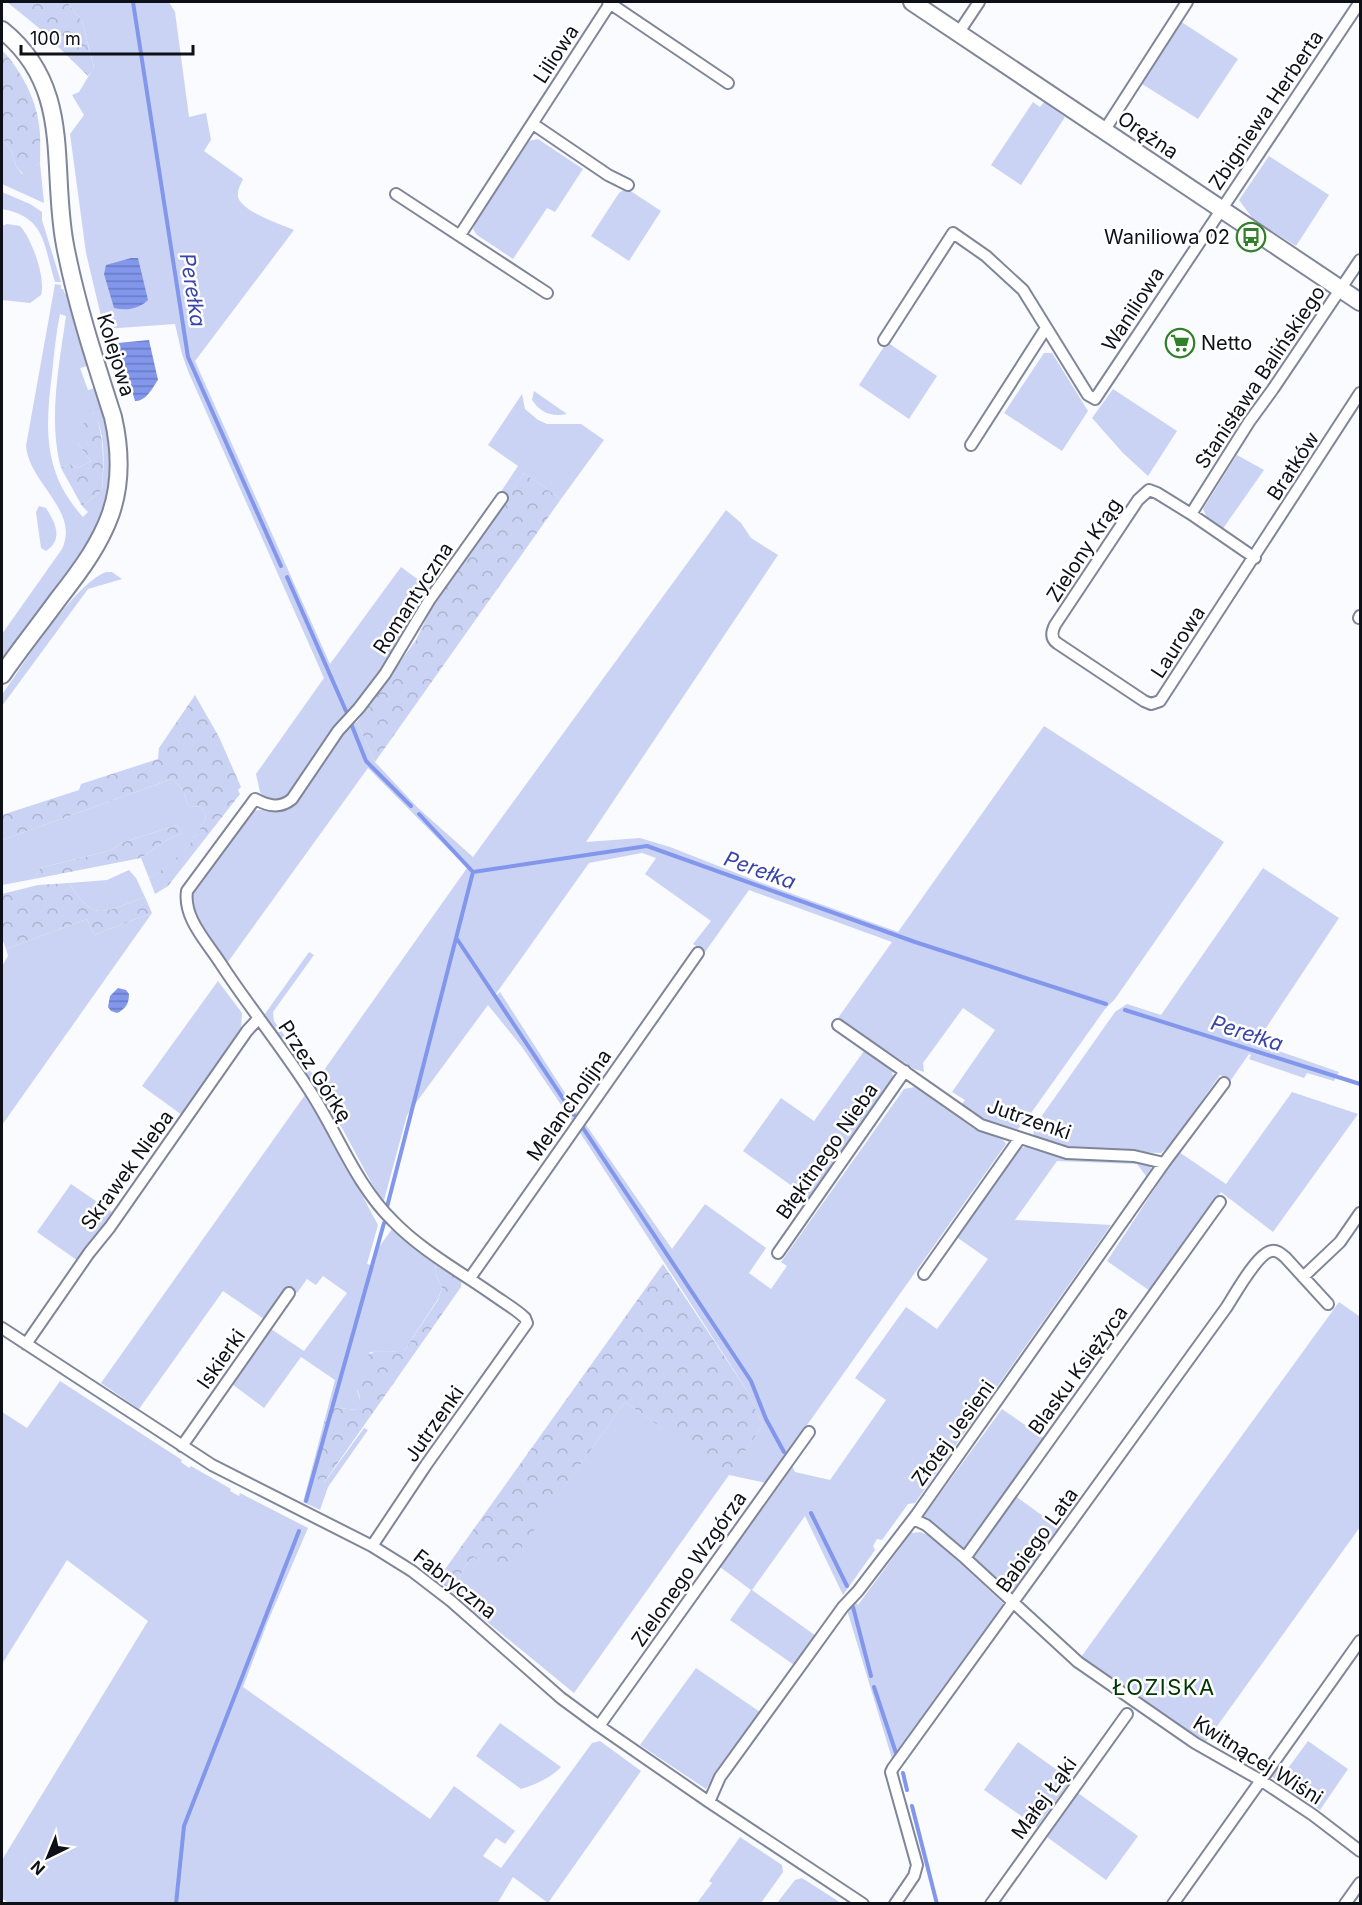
<svg xmlns="http://www.w3.org/2000/svg" width="1362" height="1905" font-family="Inter,sans-serif">
<style>
.green{fill:#cad3f3;fill-rule:evenodd}
.forest{fill:url(#forest-crowns)}
.water{fill:url(#water-rules)}
.lines{fill:none;stroke-linecap:round;stroke-linejoin:round}
.stream{stroke:#8297ec;stroke-width:4}
.street-casing{stroke:#808699;stroke-width:14}
.secondary-casing{stroke:#808699;stroke-width:20}
.street{stroke:#fff;stroke-width:10}
.secondary{stroke:#fff;stroke-width:16}
.labels{text-anchor:middle;dominant-baseline:central;stroke-width:5;stroke-linejoin:round;paint-order:stroke}
.street-label{font-size:20px;fill:#0e1017;stroke:#fff}
.poi-label{font-size:20px;fill:#0e1017;stroke:#fff;text-anchor:end}
.water-label{font-size:21px;font-style:italic;fill:#3845a8;stroke:#fff}
.quarter-label{font-size:22px;letter-spacing:1.5px;fill:#013600;stroke:#fff}
</style>
<defs>
<pattern id="forest-crowns" width="20" height="18" patternUnits="userSpaceOnUse" patternTransform="scale(1.5)"><rect width="20" height="18" fill="#cad3f3"/><path d="M2 6a3 3 0 1 1 6 0M12 15a3 3 0 1 1 6 0" fill="none" stroke="#acb4d0"/></pattern>
<pattern id="water-rules" width="6" height="5" patternUnits="userSpaceOnUse" patternTransform="scale(1.5)"><rect width="6" height="5" fill="#8297ec"/><path d="M0 2.5h6" fill="none" stroke="#697abe"/></pattern>
</defs>
<rect width="100%" height="100%" fill="#f9fbff"/>
<path class="green" d="M68,2H169L175,12L189,117L206,113L211,140L204,151L243,179C241,184 237,190 238,197C242,212 281,224 294,230L195,361L330,664L401,567L431,589L366,695L342,720L281,803L268,801L260,792L256,774L324,678L188,371L182,354L175,324L104,329L86,253L70,134L84,115L72,95L79,92L94,67L82,21L69,5Z
M1180,21L1238,59L1198,119L1142,84Z
M1033,102L1040,107L1044,102L1065,117L1021,185L991,165Z
M2,138L12,152L16,166L22,174L40,163L44,203L2,184Z
M538,139L583,169L555,212L547,208L513,259L477,235L473,229L476,220L529,141Z
M1269,156L1329,195L1296,246L1253,219L1239,200Z
M626,188L661,211L629,261L591,236L619,193Z
M2,192L30,204L42,212V220L61,282H55C43,244 46,217 2,209Z
M7,224L20,226C32,239 46,278 41,295L30,303L2,300V226Z
M55,284L61,285V289H63L65,294L69,293L88,366L80,368L88,390L95,388C103,412 111,434 111,459C112,513 83,554 53,596C36,619 19,643 2,666V634L62,549C80,511 29,483 26,446ZM60,314L66,316C59,366 48,419 61,468L69,464L78,468L91,461L77,443L94,412C106,436 104,463 102,490L82,506L88,512L83,517C43,473 45,429 52,374C54,354 56,333 60,314Z
M887,342L937,376L909,419L859,385Z
M1044,353H1052L1088,411L1062,451L1004,413Z
M1113,389L1177,431L1148,476L1123,453L1092,418Z
M534,391L567,414C551,417 541,413 532,400Z
M522,394L525,409L538,420L547,424H581L604,440L561,499L524,473L507,498L500,493L518,466L488,445Z
M1237,455L1264,470L1222,530L1209,522L1203,509Z
M39,506L46,508C55,522 64,539 46,551L41,548L36,512Z
M726,510L741,523L751,538L778,555L586,842L640,838L670,847L759,882L898,932L1044,726L1224,842L1115,999L1105,1009L1024,1123L1014,1133L979,1120L960,1107L965,1100L952,1092L995,1030L963,1008L923,1063L924,1072L914,1069L838,1018L892,942L749,890L705,952L693,944L711,921L645,874L656,858L642,853L589,863L493,998L500,992L578,1113L572,1121L522,1047L488,1005L407,1115L383,1204L342,1128L284,1047L290,1043L317,1080L467,868L368,768L225,966C215,950 187,914 191,895C195,875 238,829 252,811C264,808 275,813 288,810L346,727L357,722L375,762L418,808L473,857Z
M106,572H112L122,579L88,589L2,706V695C23,665 74,584 106,572Z
M172,779L183,790L188,806L202,807L206,817C196,842 173,865 149,878L141,858L163,842L182,833L177,825L121,843L112,850L40,868L34,879L2,885V840Z
M1263,868L1339,918L1256,1043L1339,1072L1334,1081L1307,1073L1304,1078L1249,1059L1251,1055L1249,1054L1231,1080L1220,1075L1171,1144L1161,1153L1065,1149L1033,1139L1034,1127L1115,1012L1127,1004L1161,1015Z
M129,870L136,878L145,897C104,911 96,925 69,883L107,880Z
M152,913L2,1125V966L8,956L6,949L87,919L94,935Z
M309,952L314,955L273,1012L274,1021L285,1036L279,1040L262,1018Z
M218,981L242,1013L241,1029L182,1115L142,1086Z
M864,1051L892,1070L893,1079L810,1199L743,1151L781,1098L814,1121Z
M915,1087L974,1129L1003,1140L1006,1144L766,1483L729,1475L574,1693L475,1612L449,1589C461,1581 463,1564 474,1557L500,1577L625,1402L729,1474L763,1425L748,1392L579,1131L584,1122L672,1249L705,1204L766,1248L749,1273L771,1289L787,1266L781,1262L904,1089Z
M1292,1092L1358,1114L1273,1232L1221,1192L1150,1291L1107,1261L1179,1152L1226,1184Z
M305,1095L332,1139L378,1225L367,1264L374,1266L379,1247L392,1229L436,1261L435,1273L442,1287L438,1299L404,1351L370,1352L357,1390L361,1403L357,1410L328,1407L335,1380L301,1357L264,1408L232,1384L271,1329L304,1351L347,1293L323,1276L316,1285L307,1279L297,1293L287,1287L264,1319L223,1291L139,1409L101,1383Z
M1027,1146L1060,1157L1138,1159L1148,1164L1153,1170L1115,1226L1111,1225L915,1503L908,1504L882,1540L877,1539L873,1546L875,1550L843,1595L805,1516L752,1590L816,1636L794,1665L730,1620L751,1590L720,1567L787,1470L792,1466L795,1472L830,1480L886,1400L855,1378L906,1307L937,1329L988,1259L955,1236L1015,1150ZM1057,1161L1137,1164L1146,1176L1112,1225L1015,1220Z
M71,1184L112,1212L78,1261L37,1232Z
M1339,1302L1359,1316L1360,1314V1527L1205,1743L1081,1657Z
M60,1381L182,1460L181,1462L189,1468L191,1466L231,1489L230,1491L239,1496L240,1493L308,1528L268,1621L243,1687L430,1819L454,1786L515,1831L505,1844L496,1838L483,1856L501,1868L592,1743L600,1741L641,1771L548,1903L513,1877L497,1904H10L2,1898V1860L148,1621L67,1560L2,1664V1412L27,1428Z
M1002,1409L1044,1438L965,1551L923,1517Z
M364,1428L368,1430L328,1487L320,1510L303,1502L311,1472L324,1483Z
M1014,1495L1061,1529L1012,1594L971,1556Z
M920,1532L932,1537L1005,1605L893,1762L847,1610L856,1602L858,1605L911,1533Z
M696,1668L760,1712L706,1789L640,1745Z
M500,1723L561,1767C549,1779 536,1784 521,1789L476,1756Z
M1308,1741L1348,1769L1320,1810L1271,1776L1279,1766L1286,1771Z
M1018,1742L1071,1780L1037,1827L984,1790Z
M1078,1793L1138,1836L1106,1880L1047,1837Z
M740,1837L782,1865L783,1872L761,1903H697L712,1883L709,1881Z
M802,1878L841,1903H777L795,1880Z"/>
<path class="forest" d="M7,2H68L69,5L82,21L94,68L88,76L39,28Z
M2,50C20,69 36,98 39,125C41,138 40,151 40,163L23,174L16,166L12,152L2,138Z
M95,412C104,438 104,462 102,490L82,506L61,468L69,464L78,468L91,461L77,443L76,432Z
M524,473L561,499L375,762L357,722L416,640L437,597Z
M195,695L219,737L241,787L238,790L240,794L168,886L155,894L149,878C172,865 196,842 206,817L202,807L188,806L183,790L172,779L2,840V815L79,790L81,784L158,759L159,748Z
M177,825L182,833L163,842L141,858L34,879L40,868L112,850L121,843Z
M69,883C96,925 104,911 145,897L152,913L94,935L87,919L6,949L2,938V894L38,885Z
M436,1261L462,1278L461,1287L323,1484L311,1472L328,1407L357,1410C364,1399 357,1392 354,1381C369,1346 367,1352 404,1351L438,1300L442,1287L435,1273Z
M663,1264L748,1392L763,1425L729,1475L625,1402L500,1578L474,1557C463,1564 461,1581 449,1589L438,1579Z"/>
<path class="water" d="M131,258H138L148,300C139,309 126,311 114,308L104,274L106,265Z
M149,340L158,380C152,388 147,401 135,401L118,343Z
M118,988L126,990L129,994C129,1003 126,1009 117,1013L111,1011L108,1007L110,996Z"/>
<g class="lines">
<path class="stream" d="M133,2L188,357L281,566
M287,577L346,711
M352,726L366,761L411,806
M419,814L473,872L647,846L915,942L1106,1004
M457,939L574,1115
M1125,1010L1360,1084
M583,1128L751,1381L766,1419L784,1452
M387,1207L473,872
M306,1501L384,1223
M811,1513L847,1586
M853,1607L871,1676
M874,1687L896,1753
M903,1773L907,1790
M912,1806L937,1904
M176,1904L184,1826L299,1531"/>
<g class="street-casing">
<path id="street" d="M608,2L728,83
M959,32L979,2
M533,124L608,175L628,185
M1104,131L1187,2
M396,194L547,293
M460,235L611,2
M884,340L953,233L986,256L1023,290L1088,395L1095,399L1360,2
M971,445L1046,328
M1191,514L1249,422L1273,389L1360,260
M1255,558L1191,514L1157,493L1149,490L1138,500L1055,625C1052,631 1050,638 1057,643L1144,701L1151,704L1160,701L1360,393
M1359,618L1360,616
M838,1025L981,1125L1067,1153L1134,1156L1164,1163
M778,1253L905,1071
M924,1274L1020,1138
M1303,1277L1340,1242L1360,1213
M470,1278L698,953
M2,1328L212,1465L372,1546L412,1571L451,1601L561,1698L599,1726L709,1802L863,1904
M26,1344L89,1253L110,1227L247,1031L259,1018
M182,1446L289,1293
M913,1519L926,1525L965,1558L1078,1662L1195,1743L1262,1781L1313,1815L1360,1851
M372,1546L426,1465L527,1323L525,1318C516,1309 503,1302 492,1294C459,1271 421,1250 393,1221C356,1185 338,1134 310,1091C282,1047 249,1007 221,964C207,942 183,918 187,891L255,799C268,806 280,809 292,799L338,731L359,708L385,674L430,599L502,498
M965,1558L1220,1202
M599,1726L809,1432
M709,1802L720,1777L843,1607L858,1591L917,1514L1164,1163L1224,1083
M895,1904L914,1876L917,1865L891,1772L893,1768L1226,1308C1234,1296 1258,1252 1272,1251C1277,1250 1281,1254 1285,1257L1328,1304
M991,1904L1127,1714
M1173,1904L1360,1641
M1345,1904L1360,1883"/>
</g>
<g class="secondary-casing">
<path id="secondary" d="M912,2L1360,302
M2,30C74,88 50,166 65,245C76,303 95,361 113,417C131,496 106,538 59,598C40,624 20,649 2,675"/>
</g>
<use href="#street" class="street"/>
<use href="#secondary" class="secondary"/>
</g>
<defs>
<g id="bus-ring" transform="scale(1.5)"><circle r="9.5" fill="#fff" stroke="#328029" stroke-width="1.5"/><path d="M-5-6H5V4H4V6H2V4H-2V6H-4V4H-5ZM-3.5-4V0h7V-4ZM-3.5 1.2v1.5H-2V1.2ZM2 1.2v1.5H3.5V1.2Z" fill="#328029"/></g>
<g id="supermarket-ring" transform="scale(1.5)"><circle r="9.5" fill="#fff" stroke="#328029" stroke-width="1.5"/><path d="M-6-5.5h2.5l.6 2H6L4.5 2H-2.5L-4.4-4H-6ZM-1.5 3.2a1.3 1.3 0 1 0 .1 0ZM3 3.2a1.3 1.3 0 1 0 .1 0Z" fill="#328029"/></g>
</defs>
<g fill-rule="evenodd">
<use href="#bus-ring" x="1251" y="237"/>
<use href="#supermarket-ring" x="1180" y="343"/>
</g>
<g class="labels">
<g class="street-label">
<text transform="translate(556 54) rotate(-57)">Liliowa</text>
<text transform="translate(1266 110) rotate(-56)">Zbigniewa Herberta</text>
<text transform="translate(1148 135) rotate(34)">Orężna</text>
<text transform="translate(1133 309) rotate(-57)">Waniliowa</text>
<text transform="translate(116 355) rotate(73)">Kolejowa</text>
<text transform="translate(1260 377) rotate(-56)">Stanisława Balińskiego</text>
<text transform="translate(1293 466) rotate(-57)">Bratków</text>
<text transform="translate(1084 550) rotate(-57)">Zielony Krąg</text>
<text transform="translate(413 598) rotate(-57)">Romantyczna</text>
<text transform="translate(1178 642) rotate(-57)">Laurowa</text>
<text transform="translate(315 1071) rotate(57)">Przez Górkę</text>
<text transform="translate(569 1105) rotate(-55)">Melancholijna</text>
<text transform="translate(1029 1119) rotate(19)">Jutrzenki</text>
<text transform="translate(827 1151) rotate(-55)">Błękitnego Nieba</text>
<text transform="translate(127 1170) rotate(-54)">Skrawek Nieba</text>
<text transform="translate(221 1359) rotate(-55)">Iskierki</text>
<text transform="translate(1078 1370) rotate(-54)">Blasku Księżyca</text>
<text transform="translate(434 1424) rotate(-55)">Jutrzenki</text>
<text transform="translate(953 1433) rotate(-54)">Złotej Jesieni</text>
<text transform="translate(1037 1540) rotate(-54)">Babiego Lata</text>
<text transform="translate(689 1569) rotate(-55)">Zielonego Wzgórza</text>
<text transform="translate(455 1584) rotate(38)">Fabryczna</text>
<text transform="translate(1258 1760) rotate(32)">Kwitnącej Wiśni</text>
<text transform="translate(1044 1798) rotate(-54)">Małej Łąki</text>
</g>
<g class="poi-label">
<text x="1230" y="237">Waniliowa 02</text>
<text x="1201" y="343" text-anchor="start">Netto</text>
</g>
<g class="water-label">
<text transform="translate(193 290) rotate(81)">Perełka</text>
<text transform="translate(760 870) rotate(20)">Perełka</text>
<text transform="translate(1247 1033) rotate(18)">Perełka</text>
</g>
<g class="quarter-label">
<text x="1164" y="1687">ŁOZISKA</text>
</g>
</g>
<rect width="1362" height="1905" fill="none" stroke="#0e1017" stroke-width="6"/>
<g transform="translate(48 1857) rotate(223)" stroke="#ffffff" stroke-width="4.5" paint-order="stroke">
<path d="M0-4.5L10 22L0 15L-10 22Z" fill="#0e1017"/>
<text y="-9" font-size="16" font-weight="bold" text-anchor="middle" fill="#0e1017">N</text>
</g>
<path d="M21 45v9h172v-9" fill="none" stroke="#0e1017" stroke-width="3"/>
<text x="30" y="45" font-size="18" fill="#0e1017" stroke="#ffffff" stroke-width="4.5" paint-order="stroke">100 m</text>
</svg>
